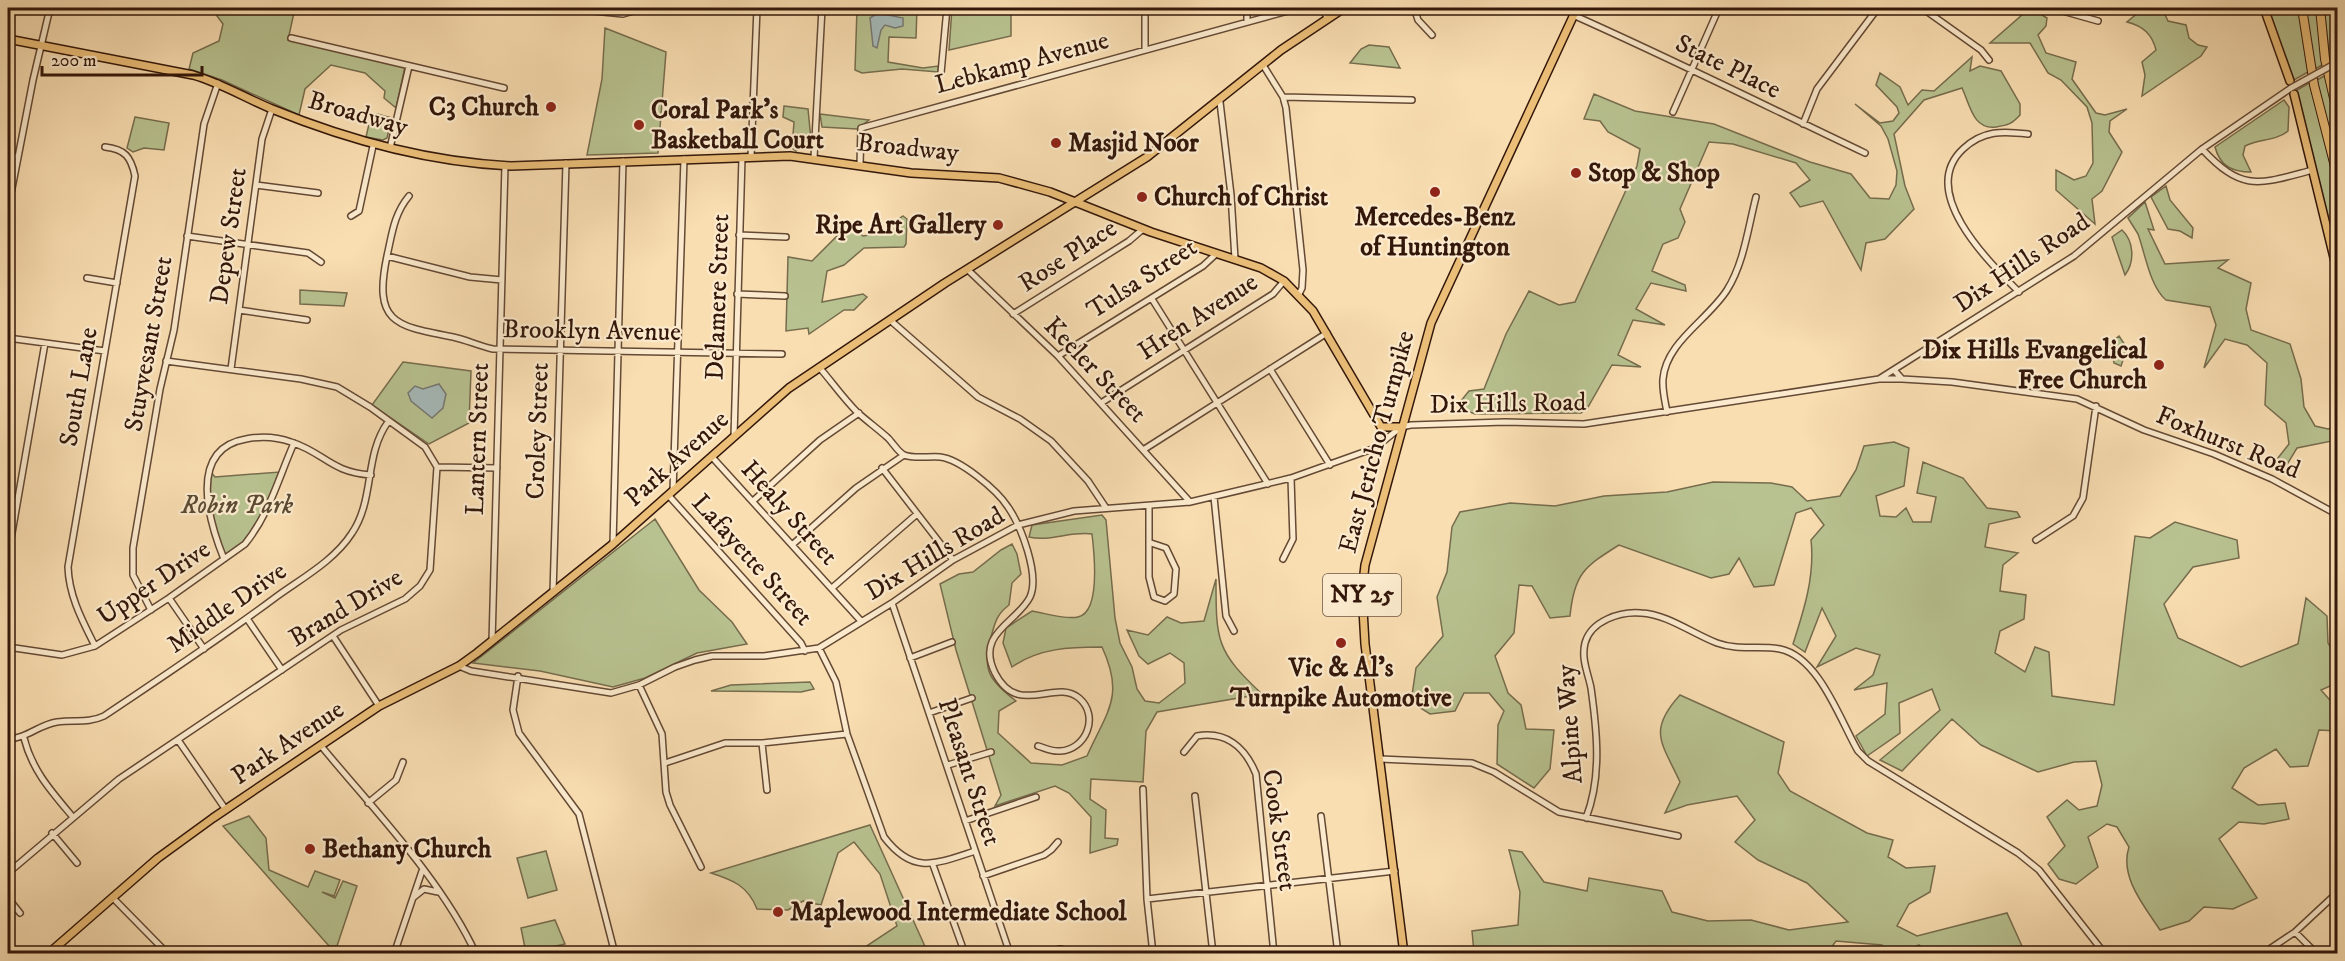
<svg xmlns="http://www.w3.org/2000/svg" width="2345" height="961" font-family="'IM FELL DW Pica',serif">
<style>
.green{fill:#b8c290;stroke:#766c4d;stroke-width:1.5}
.water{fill:#a4b9b8;stroke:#777872;stroke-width:1.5}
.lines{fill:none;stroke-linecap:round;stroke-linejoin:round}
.minor-casing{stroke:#644934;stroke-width:8}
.major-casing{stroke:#33170a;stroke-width:10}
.highway-casing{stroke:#33170a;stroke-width:10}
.minor{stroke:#fbeacd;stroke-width:5}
.major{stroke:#ecbf79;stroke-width:7}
.highway{stroke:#ecbf79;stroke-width:8}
.minor-bridge-casing{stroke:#644934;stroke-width:8;stroke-linecap:butt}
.minor-bridge{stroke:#fbeacd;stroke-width:5}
.poi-dot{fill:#8f2418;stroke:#fbeacd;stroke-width:2}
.labels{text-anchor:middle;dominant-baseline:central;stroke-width:4.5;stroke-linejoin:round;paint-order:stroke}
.shield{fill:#fbeacd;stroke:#6f5644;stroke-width:1.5}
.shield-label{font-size:24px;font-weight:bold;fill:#33170a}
.street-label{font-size:26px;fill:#33170a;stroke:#fbeacd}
.poi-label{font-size:26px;font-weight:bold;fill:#33170a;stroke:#fbeacd;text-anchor:start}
.park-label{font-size:26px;font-style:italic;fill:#5b4a32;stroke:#fbeacd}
</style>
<rect width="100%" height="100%" fill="#f9deb2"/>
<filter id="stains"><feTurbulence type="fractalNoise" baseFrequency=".00333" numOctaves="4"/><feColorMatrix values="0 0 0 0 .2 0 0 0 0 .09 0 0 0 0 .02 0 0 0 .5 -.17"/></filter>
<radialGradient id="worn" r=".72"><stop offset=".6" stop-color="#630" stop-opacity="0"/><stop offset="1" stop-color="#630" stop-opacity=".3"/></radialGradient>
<path class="green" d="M211,8H295L288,40L405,67L396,108L384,98L385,91L365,73L331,65L305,89L299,115L222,80L189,69L193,53L219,41L223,24Z
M857,8H917L916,38L889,37L888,62L923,68L938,66V72L902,69L862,73L855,70Z
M952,8H1011V36L949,50Z
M2030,8L2047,18L2046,26L2038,35L2046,53L2076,62L2072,79L2096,113L2105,115L2127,109L2110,121L2109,132L2122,152L2102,191L2092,199L2095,224L2056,190V170L2074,180L2086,176L2093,163L2092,123L2087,107L2061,80L2048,73L2030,43H1990Z
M2138,8H2162L2168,21L2186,25L2189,38L2198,45L2207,47L2201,56L2142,96L2145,75L2142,62L2156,50C2152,34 2143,26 2127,22L2139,12Z
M2268,8H2298L2308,72L2294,80Z
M2306,8H2317L2322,65L2315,69Z
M2324,8H2337V57L2330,60Z
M605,28L666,52L658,153L587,155L602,79Z
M1369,45L1389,47L1400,68L1350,63L1361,49Z
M1972,57L1970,71L1980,66L2001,71L2020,104V115C2012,124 2008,125 1996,127C1973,130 1970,105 1962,88L1924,100L1894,134L1905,186L1914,209L1885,239L1866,243L1861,270L1823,201L1800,207L1790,193L1810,180L1796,163L1733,144L1709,142L1680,209L1685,222L1678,238L1663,244L1652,271L1685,285L1686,291L1651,283L1636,309L1665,325L1633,320L1618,355L1641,367L1612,365L1588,407L1581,413L1475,414L1460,408V402L1469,391L1484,389L1506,334L1529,291L1559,305L1575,302L1637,166L1640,149L1608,132L1600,121L1584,119L1594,94L1635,111L1714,124L1810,162L1851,174L1870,198L1889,199L1896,185L1897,171L1888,139L1881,126L1855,104L1880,123L1893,121L1899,113L1897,107L1876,85L1880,73L1900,87L1908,105L1922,90L1934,91Z
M2326,75L2337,130V164L2317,80Z
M2311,82L2337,193V255L2297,90Z
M2284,100L2289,107L2288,131C2276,141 2259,139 2245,146L2243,155L2251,172C2232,172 2220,166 2215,147Z
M784,106L808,109L811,140L796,151L792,148L794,122L783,117Z
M377,114L392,118L387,138L383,140L366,137L369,124H375Z
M820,114L869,120L857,129L822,127Z
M135,117L169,123L164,150L144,148L133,152L127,148Z
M2166,186L2170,200L2193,228L2192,238L2180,231L2168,229L2151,197Z
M2145,202L2154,230L2148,229L2165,264L2228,260L2218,268L2251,283L2246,309L2251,330L2290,344L2301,379L2304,407L2315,426L2328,429L2337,427V440L2297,448L2283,471L2274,463L2289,444L2286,423L2265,405L2267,363L2247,345L2225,339L2204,368L2216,325L2210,307L2166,300C2150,287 2145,253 2138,234C2135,229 2131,223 2128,218Z
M903,216L907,219L906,244L904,247L864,248L844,265L827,271L822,302L863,294L867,297L854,310H844L809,334L808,328L786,331L788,257L812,261L840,233L853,228L863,236L894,231L896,221Z
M2122,230C2134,241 2135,262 2125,275L2112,237Z
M300,290L347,293L344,306L300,304Z
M2119,336L2127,348L2121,366L2114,363L2110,343Z
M403,362L471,371L469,423L429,444L372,405Z
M1894,442L1909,448L1904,486L1876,496L1880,516L1896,517L1906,508L1913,522H1931L1936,497L1917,493L1923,462L1963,478L1987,508L2017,512L2020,517L1989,524L1985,547L2018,553L2003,565L2000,591L2026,595L2024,619L2000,631L1995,653L2025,672L2035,647L2049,652L2052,696L2114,705L2135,536L2150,538L2175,522L2237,540L2239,558L2193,567L2164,604L2178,638L2241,667L2298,644L2306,598L2327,616L2328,643L2337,657V683L2321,690L2337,708V731L2319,730L2308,766L2290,767L2276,749L2244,768L2232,788L2258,805L2285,803L2289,819L2264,824L2239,822L2219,839L2257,898L2233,909L2204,907L2189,921L2160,930C2145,907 2119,877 2129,847L2117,827L2107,824L2088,837L2098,867L2076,884L2059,879L2048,864L2065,846L2047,817L2067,800L2079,810L2097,806L2102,785L2096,761L2074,762L2038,772L1981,745L1952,719L1902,771L1880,760L1940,710L1932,689L1899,703L1900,733L1867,756L1856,736L1885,714L1887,683L1854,690L1873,675L1880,655L1856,648L1817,667L1836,636L1822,608L1805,652L1793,644C1804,610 1815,576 1811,540L1824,525L1811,508L1796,513L1774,585L1754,587L1739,558L1729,574L1711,578L1619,545C1584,567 1574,574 1570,616L1550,618L1532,586L1519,585L1514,633L1495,656L1508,693L1521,705L1526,729L1554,730L1550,769L1534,788L1497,764L1498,725L1504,711L1489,693H1464L1455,711L1430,714L1411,702L1416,668L1443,636L1437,597L1447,572L1452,527L1460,512L1510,503L1555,506L1604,496L1667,492L1713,482L1771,483L1792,487L1807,501L1840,496L1856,470L1864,446Z
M210,471L215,477L280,472L254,533L224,559L208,510Z
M1102,515L1106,520L1115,618L1120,643L1132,667L1137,689L1145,701L1159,703L1185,683L1184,663L1170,653L1148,664L1139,656L1127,630L1148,635L1167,617L1181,623L1204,621L1216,579C1216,641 1216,651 1262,694L1157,712L1146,731L1143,782L1091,779L1090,799L1106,810L1105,838L1118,839L1117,845L1090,853L1091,817L1069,793L1055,786L995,806L1001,795L956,650L940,584L959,574L973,572L1001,550L1012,544L1017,554L1021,574L1012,583L1009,605C997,614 995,622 991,637C981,670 990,681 1016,701L999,711L998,733L1031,763L1062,765L1087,756C1107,711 1125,697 1102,647C1070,647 1039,648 1012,667L1003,643L1006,628L1032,611C1045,613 1065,620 1078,617C1101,612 1094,551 1092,534C1070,531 1050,542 1029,537L1032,525Z
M655,519L699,590L732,622L747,644L697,653L645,678L613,687L540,671L473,663Z
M810,682L814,689L801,692L711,691L731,685Z
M1680,695L1784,742L1778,773L1790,791L1867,833L1893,840L1888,857L1906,868L1935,866L1930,892L1909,904L1897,926L1917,936L2007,913L2022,946L1995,948L1986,953L1930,954L1919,945L1902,953L1892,954L1882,945L1836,941L1828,952L1830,954H1570L1557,947L1516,953H1474L1472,931L1518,925L1520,892L1509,850L1522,852L1544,882L1587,891L1589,878L1662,891L1672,912L1708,921L1751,920L1789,930L1848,922L1807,883L1758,860L1735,842L1755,820L1737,796L1687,805L1665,813L1680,782C1662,743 1647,731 1680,695Z
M249,816L266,838L269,870L308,887L315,871L340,880L334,896L322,892L335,898L343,881L357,886L337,946H329L223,826Z
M870,825L928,953H856L897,926L880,874L854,842L838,853L821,905L803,901L788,910L757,909C748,886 733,880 711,873Z
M546,851L557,890L528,898L517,858Z
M555,920L565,944L551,947L552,953H526L521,928Z"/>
<path class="water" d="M878,13L903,18V26L895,28L885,25L881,30L877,48L873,46L870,18Z
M439,384L446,394L443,408L432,418L411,401L408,393L415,386L423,389Z"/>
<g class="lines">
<g class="minor-casing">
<path id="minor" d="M563,8L623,14L644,8
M1145,8V50
M1247,8V22
M1321,8L1328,18
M1414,8L1418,20L1432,35
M1922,8L1981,50L1989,60
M2052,8L2098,21
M1573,15C1672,59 1768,107 1865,153
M291,38L504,88
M1263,65L1283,97L1286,108L1303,270L1302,288L1299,294
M941,73L947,8
M1283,97L1412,100
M1220,102L1231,195L1235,259
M1673,112L1719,8
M1803,124L1817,89L1878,8
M390,148L409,66
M2202,149C2243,193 2259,184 2313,170
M8,155L17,157
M751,157L757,8
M814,158L822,8
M860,165L861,128L1299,8
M256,185L318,193
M409,196C394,214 392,234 387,256C373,323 395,326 453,337C467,340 479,346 493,349L782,354
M8,209L33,80L50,8
M351,216L359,211L373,146
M739,235L786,237
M187,236L308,253L321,262
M387,256L470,277L502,280
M967,269L1058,356L1190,502
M87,278L117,283
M2019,292C1989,262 1917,192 1963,149C1983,130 2003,131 2028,134
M737,294L785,296
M1152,299L1268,484
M239,310L307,320
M1013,314L1129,241L1143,229
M890,320L978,397L1020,419L1051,441L1088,481L1106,508
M8,338L105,351
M1058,356L1203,266L1216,254
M819,367C832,382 843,398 857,412C867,421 878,429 888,438C893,443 898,452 904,455C913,459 930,456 940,457C960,459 997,490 1008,507C1021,526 1040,575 1030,597C1017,623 975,633 995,673C1018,718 1055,678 1079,698C1100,716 1086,750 1060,751C1052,752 1045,748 1038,746
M231,369L262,139L272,109
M1270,369L1330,465
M1894,370L1902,379L1952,382L2077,399L2144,430L2214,454L2272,479L2338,515
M1880,379H1902
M1101,403L1273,294L1284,281
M1667,412C1665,401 1662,390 1663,379C1666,342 1708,320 1727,290C1744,263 1748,228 1756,197
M734,437L742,157
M1143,450L1327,333
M712,457L861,621
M437,467L497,468
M882,468L953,560
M673,491L684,159
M669,496L801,643L805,651
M1214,497L1226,616L1234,631
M753,501L820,440L859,413
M1149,506V577L1154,597L1165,601L1174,594L1176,569L1166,548L1151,543
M2036,540L2073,516L2083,498L2096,406
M613,544L623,161
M792,545L856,488L904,455
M8,556L45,343
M224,559C209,522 187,449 246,439C261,436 277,437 291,442C325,453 330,472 371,475
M1283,559L1293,539L1291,478
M832,588L917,514
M553,593L566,163
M169,598L204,649
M892,603L1010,954
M151,610L133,575V548L160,389L174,330L204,124L218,83
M248,620L282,670
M333,636L379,706
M492,642L505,165
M95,646C82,620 69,596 68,567L135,176C131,157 125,149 105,147
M8,647L62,655L95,646L169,598L245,544C270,513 278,479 294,443
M819,648L836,682L847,734L884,837C913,875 935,864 975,851
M910,658L952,642
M459,666L471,671L611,693L639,685L675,667L695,660L712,656H764L819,648L892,603L953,560L1018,525L1074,511L1190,502L1291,478L1375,448L1401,427L1411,425L1505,422L1584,424L1879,379L2074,256L2202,149L2291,88
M518,676L513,710L519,733L579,814L615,954
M639,685L662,734L666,792L670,805L701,867
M929,713L972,698
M24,738C32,770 51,791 72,816
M8,739C28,738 38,725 57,722C74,719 87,724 104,716C162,677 220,639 276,597C302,578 334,561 352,533C375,499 364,455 388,422
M178,740L226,810
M762,743L767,790
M322,747C374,810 442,880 476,954
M1184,752L1197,736C1226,731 1245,747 1256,774L1274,954
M1380,759L1472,763L1494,772L1559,812L1678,836
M665,763L725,743H762L847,734
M948,765L991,752
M1143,789L1147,899L1153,954
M1195,796L1213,954
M368,803L396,780L403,762
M1321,816L1338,954
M1586,818C1602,777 1597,731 1591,688C1588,673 1581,659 1585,643C1591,621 1620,611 1641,613C1667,614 1693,634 1717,643C1739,651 1759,645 1780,649C1819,657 1840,720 1858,751L1868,761L2018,853L2039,870L2105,954
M965,821L1036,797
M52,833L77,863
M933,865L965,954
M8,873L119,779L341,630L405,599L420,586L430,570L437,467L425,447L370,407L337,387L301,379L166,361
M983,876L1044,855L1051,850L1058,842
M112,897L168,954
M414,897L424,889L438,892
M8,898L20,913
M1147,899L1395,871
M2295,932L2317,954
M262,954L264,951
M394,954L422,871
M1036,954L1061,949L1073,954
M2262,954L2295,932L2338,892"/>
</g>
<g class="major-casing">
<path id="major" d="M2264,8L2290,81
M8,39L193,75C221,83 245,98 272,109C348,140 429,162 511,166L790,156L911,173L999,178L1050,192L1151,232L1261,268L1284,281L1313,311L1381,427H1401
M2294,94L2338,274
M48,954L158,858L213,818L379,706L459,666L477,653L613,544L789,388L945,283L1147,157L1281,50L1344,8
M1404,954L1365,644L1362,592L1365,565L1431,323L1577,8"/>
</g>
<g class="highway-casing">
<path id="highway" d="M2302,8L2314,85L2338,178
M2320,8L2325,59L2338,116"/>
</g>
<use href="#minor" class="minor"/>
<use href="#major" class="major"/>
<use href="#highway" class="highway"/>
<g class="minor-bridge-casing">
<path id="minor-bridge" d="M2291,88L2338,62"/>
</g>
<use href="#minor-bridge" class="minor-bridge"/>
</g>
<g class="poi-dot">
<circle cx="551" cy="107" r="6"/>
<circle cx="639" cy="125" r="6"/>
<circle cx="1056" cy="143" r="6"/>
<circle cx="1576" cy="173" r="6"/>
<circle cx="1435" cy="192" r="6"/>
<circle cx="1142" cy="197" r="6"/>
<circle cx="998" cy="225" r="6"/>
<circle cx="2159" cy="365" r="6"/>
<circle cx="1341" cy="643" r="6"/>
<circle cx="310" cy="849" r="6"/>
<circle cx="778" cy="912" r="6"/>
</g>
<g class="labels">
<rect class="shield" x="1323" y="574" width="78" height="42" rx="4.5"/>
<g class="shield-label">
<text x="1362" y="595">NY 25</text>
</g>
<g class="street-label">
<text transform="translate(1022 63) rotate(-15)">Lebkamp Avenue</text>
<text transform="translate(1728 67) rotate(26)">State Place</text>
<text transform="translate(358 114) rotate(16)">Broadway</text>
<text transform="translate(908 148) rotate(6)">Broadway</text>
<text transform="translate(229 236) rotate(-82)">Depew Street</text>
<text transform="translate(1068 256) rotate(-33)">Rose Place</text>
<text transform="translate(2022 263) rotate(-34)">Dix Hills Road</text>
<text transform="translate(1142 279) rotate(-33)">Tulsa Street</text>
<text transform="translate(718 297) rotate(-88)">Delamere Street</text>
<text transform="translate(1198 317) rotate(-33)">Hren Avenue</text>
<text transform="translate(592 331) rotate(1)">Brooklyn Avenue</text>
<text transform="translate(149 344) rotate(-80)">Stuyvesant Street</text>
<text transform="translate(1095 370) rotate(46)">Keeler Street</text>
<text transform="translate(79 387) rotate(-80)">South Lane</text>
<text transform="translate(1508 404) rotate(-1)">Dix Hills Road</text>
<text transform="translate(538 431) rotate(-88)">Croley Street</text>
<text transform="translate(478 439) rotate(-88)">Lantern Street</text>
<text transform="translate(1377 442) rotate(-75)">East Jericho Turnpike</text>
<text transform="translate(2228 443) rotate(22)">Foxhurst Road</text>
<text transform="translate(677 459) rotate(-42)">Park Avenue</text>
<text transform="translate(789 513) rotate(48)">Healy Street</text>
<text transform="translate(935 554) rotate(-31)">Dix Hills Road</text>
<text transform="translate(752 560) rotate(48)">Lafayette Street</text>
<text transform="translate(154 583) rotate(-34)">Upper Drive</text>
<text transform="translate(227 608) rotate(-35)">Middle Drive</text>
<text transform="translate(346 608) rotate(-31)">Brand Drive</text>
<text transform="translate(1570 724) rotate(-94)">Alpine Way</text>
<text transform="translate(288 743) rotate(-34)">Park Avenue</text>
<text transform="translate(969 772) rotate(72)">Pleasant Street</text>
<text transform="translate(1279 830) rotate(82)">Cook Street</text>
</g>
<g class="poi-label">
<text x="539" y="107" text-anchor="end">C3 Church</text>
<text x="651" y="110">Coral Park's<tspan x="651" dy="30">Basketball Court</tspan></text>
<text x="1068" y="143">Masjid Noor</text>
<text x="1588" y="173">Stop &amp; Shop</text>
<text x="1154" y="197">Church of Christ</text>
<text x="1435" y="217" text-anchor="middle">Mercedes-Benz<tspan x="1435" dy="30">of Huntington</tspan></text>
<text x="986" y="225" text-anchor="end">Ripe Art Gallery</text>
<text x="2147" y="350" text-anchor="end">Dix Hills Evangelical<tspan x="2147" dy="30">Free Church</tspan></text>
<text x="1341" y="668" text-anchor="middle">Vic &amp; Al's<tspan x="1341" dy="30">Turnpike Automotive</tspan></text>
<text x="322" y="849">Bethany Church</text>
<text x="790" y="912">Maplewood Intermediate School</text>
</g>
<g class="park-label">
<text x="237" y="505">Robin Park</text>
</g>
</g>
<rect width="2345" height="961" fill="none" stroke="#f9deb2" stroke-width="30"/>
<rect x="9" y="9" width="2327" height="943" fill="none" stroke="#33170a" stroke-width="3"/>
<rect x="15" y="15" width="2315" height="931" fill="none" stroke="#33170a" stroke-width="1.5"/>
<path d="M42 66v9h160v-9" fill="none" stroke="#33170a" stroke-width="3"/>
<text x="51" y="66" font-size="18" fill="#33170a" stroke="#fbeacd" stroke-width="4.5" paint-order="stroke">200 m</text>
<rect width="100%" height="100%" filter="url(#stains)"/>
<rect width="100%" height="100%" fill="url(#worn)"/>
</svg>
